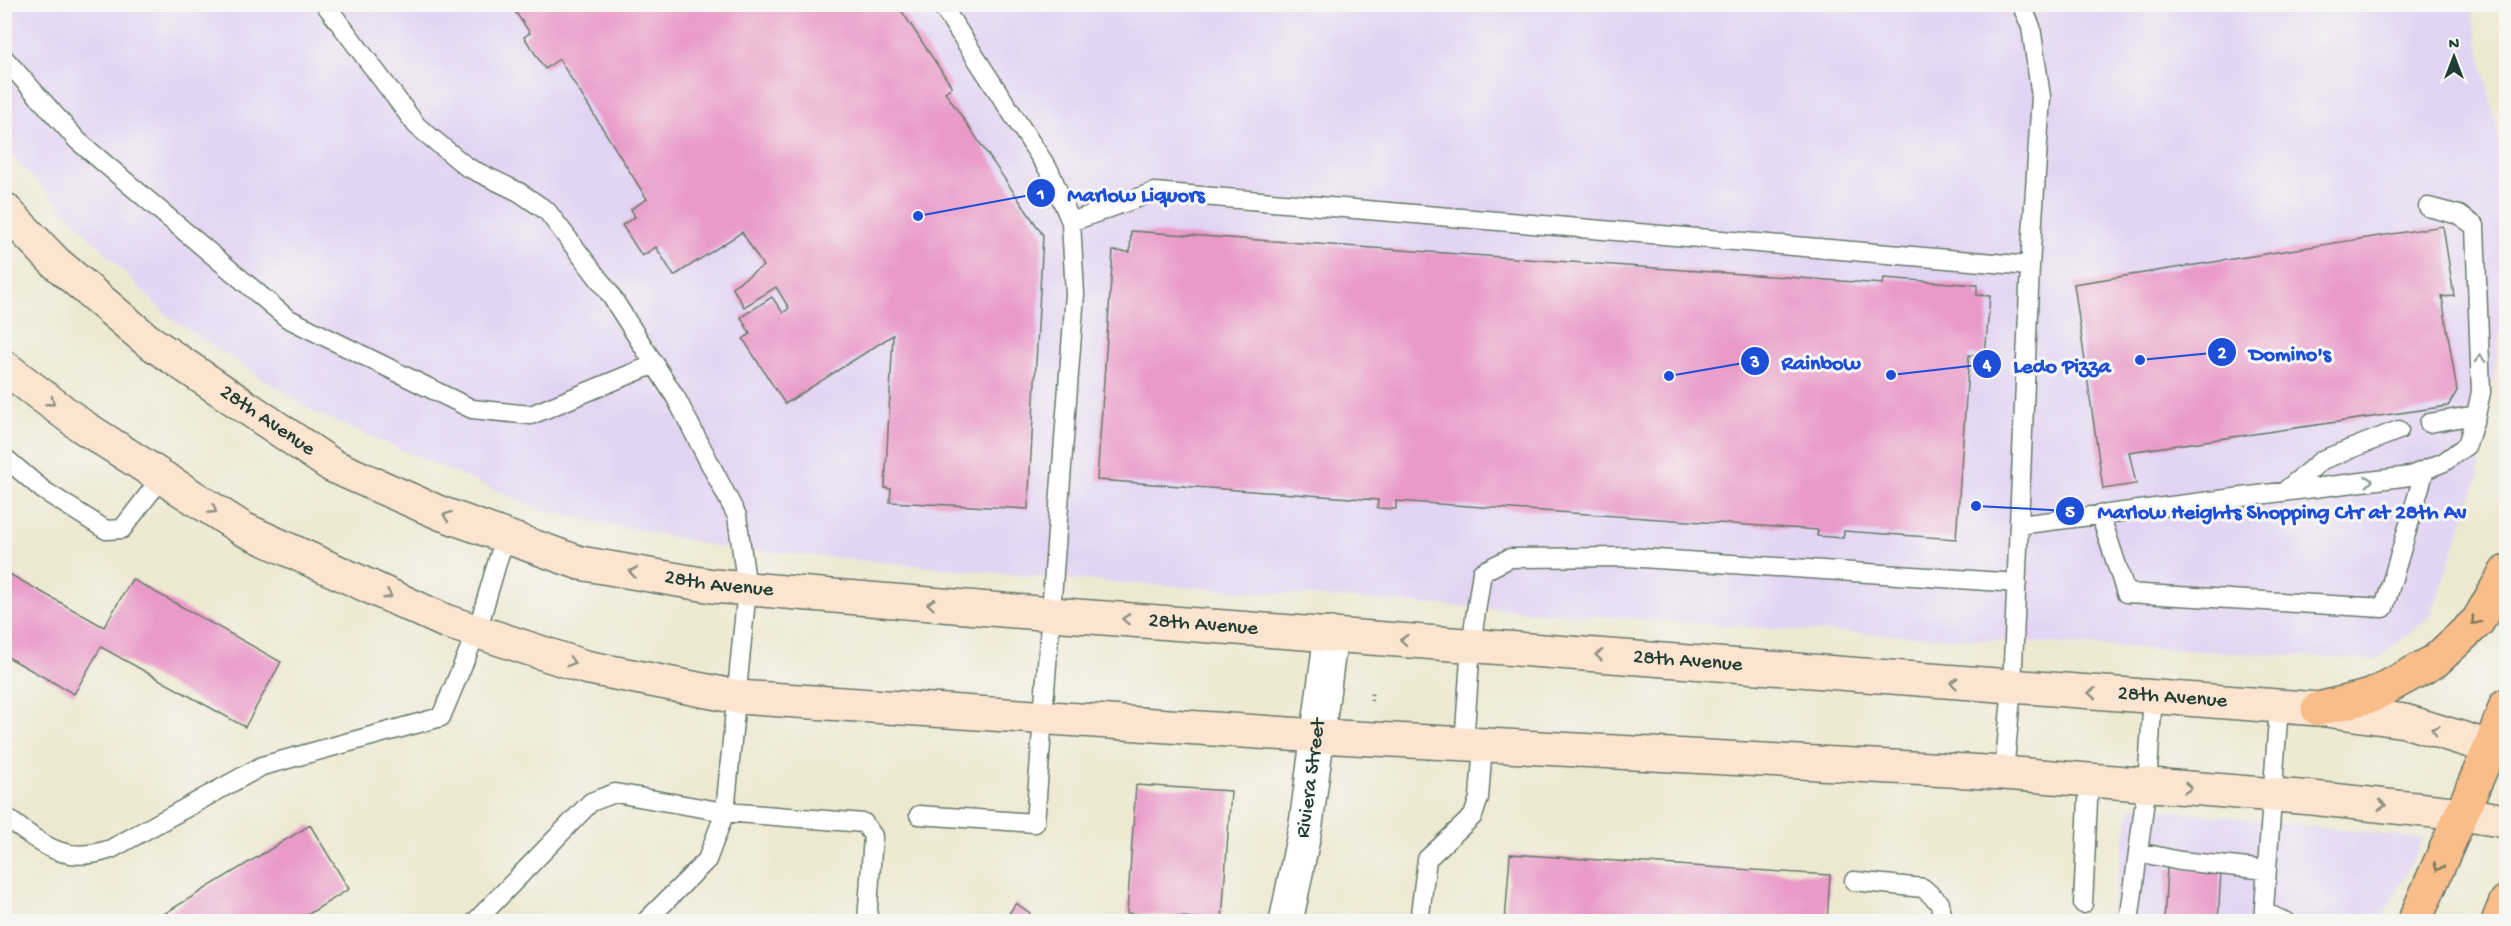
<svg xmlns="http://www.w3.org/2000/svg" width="2511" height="926" font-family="'Gochi Hand',sans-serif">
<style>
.built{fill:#e2d4f3}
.building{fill:#e99ac7}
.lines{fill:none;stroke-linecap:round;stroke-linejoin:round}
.lane-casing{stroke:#67796b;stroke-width:21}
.street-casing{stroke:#67796b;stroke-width:36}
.secondary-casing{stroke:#67796b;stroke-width:36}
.primary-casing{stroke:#67796b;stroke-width:36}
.path{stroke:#67796b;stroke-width:4;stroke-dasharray:1.5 4.5;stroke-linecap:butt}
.lane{stroke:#fff;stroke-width:18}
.street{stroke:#fff;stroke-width:33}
.secondary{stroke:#fce5d0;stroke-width:33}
.primary{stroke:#f8bd89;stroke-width:33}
.oneway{stroke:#8f9e9a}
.oneway2{stroke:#8e9182}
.oneway3{stroke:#81775a}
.labels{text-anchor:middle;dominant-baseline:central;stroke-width:6;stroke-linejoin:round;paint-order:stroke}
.street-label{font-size:21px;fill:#1f3d34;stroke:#f6f6f2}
.leader{fill:none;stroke:#1d4ed8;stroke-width:2}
.callout-dot{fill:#1d4ed8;stroke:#f6f6f2;stroke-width:2}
.mark-label{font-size:18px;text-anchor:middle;font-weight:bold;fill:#fff}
.callout-label{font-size:22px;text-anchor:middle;font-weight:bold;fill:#1d4ed8;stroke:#f6f6f2;stroke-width:6;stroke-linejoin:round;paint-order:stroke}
</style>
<rect width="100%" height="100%" fill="#f6f6f2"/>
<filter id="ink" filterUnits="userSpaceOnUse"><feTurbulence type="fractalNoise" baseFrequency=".0167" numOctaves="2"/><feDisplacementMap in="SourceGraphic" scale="12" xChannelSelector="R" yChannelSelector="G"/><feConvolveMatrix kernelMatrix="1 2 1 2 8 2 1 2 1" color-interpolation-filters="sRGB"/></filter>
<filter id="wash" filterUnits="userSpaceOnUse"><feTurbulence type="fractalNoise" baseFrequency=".008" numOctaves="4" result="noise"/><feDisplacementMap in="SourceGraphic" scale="24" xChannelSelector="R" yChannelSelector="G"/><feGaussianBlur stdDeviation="1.35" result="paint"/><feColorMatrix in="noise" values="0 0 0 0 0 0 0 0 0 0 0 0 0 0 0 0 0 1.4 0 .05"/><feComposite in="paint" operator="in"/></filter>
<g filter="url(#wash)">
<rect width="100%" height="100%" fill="#ede9d1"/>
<path class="built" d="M5,5H2470L2506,173V296L2478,477L2431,616L2376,660L1812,631L1041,577L721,547L544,511L314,412L166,315L5,149Z
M2131,806L2424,839L2381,921L2109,922Z"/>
<g id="blocks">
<path class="building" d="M502,4H897L952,87L945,92L1043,235L1028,509L890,502L891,489L885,488L893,335L785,404L743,339L750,334L741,317L772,297L783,313L789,308L776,287L744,307L732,287L763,266L742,232L674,276L656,247L642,256L622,225L635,217L631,209L647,199L559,59L545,69L524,37L530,33L512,7L506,11Z
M2443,226L2454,296L2442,297L2457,391L2448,406L2129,452L2136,484L2103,489L2074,284Z
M1131,231L1883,284L1884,278L1977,285V295L1990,296L1985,356L1969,355L1956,539L1844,531L1843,538L1817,536L1818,530L1396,501V509L1377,508L1378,500L1097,480L1113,251L1130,252Z
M4,571L104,627L132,579L281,662L245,727L101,647L74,694L4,655Z
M1136,785L1231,791L1222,920L1127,913Z
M310,825L349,889L296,922H166L162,915Z
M1510,854L1830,875L1827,922H1505Z
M2167,868L2221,871L2218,922H2164Z
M1016,903L1030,913L1024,922H1011L1006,918Z"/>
</g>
</g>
<g filter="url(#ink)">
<use href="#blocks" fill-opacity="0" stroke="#67796b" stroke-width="1.5"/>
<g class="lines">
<g class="lane-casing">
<path id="lane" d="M325,4L417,126L467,167L519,192L547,211L608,291L676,398L737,516L747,589L725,812L707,860L645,922
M4,58L78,141L287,318L472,409L531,415L655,364
M1071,222L1154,192L2030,266
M2429,423L2476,415
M4,457L43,490L106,530L122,529L162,477
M2285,491L2322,460L2399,430
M2100,514L2126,593L2384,608L2425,470
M2019,525L2410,476L2444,462L2467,445L2476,415L2481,392L2475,226L2459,215L2428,207
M1464,744L1471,645L1482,572L1510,558L1627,557L2017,583
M2004,773L2012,687L2030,266L2041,97L2031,27L2021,4
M919,815L1035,823L1075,294L1071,222L1050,172L941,4
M4,816C42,843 62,866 111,849L262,766L441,717L477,631L505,536
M2138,852L2180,861L2267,870
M1854,881L1923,888L1940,903L1943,922
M2083,904L2089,780
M2264,912L2286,922
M475,922L591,802L615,793L725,812L864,823L873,836L867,922
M1419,922L1427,859L1473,816L1479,798L1483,745
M2129,922L2147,784L2153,697
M2263,922L2279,706"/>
</g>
<g class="street-casing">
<g id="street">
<path id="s1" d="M1286,922L1306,824L1331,634"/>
</g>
</g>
<g class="secondary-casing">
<g id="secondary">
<path id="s2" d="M4,209L55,262L147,340L333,466L440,513L580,563L713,586L1051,614L2318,709L2405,721L2506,752"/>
<path d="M4,367L82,426L243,529L445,621L585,667L738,697L1318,736L2004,773L2312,798L2462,814L2506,821"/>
</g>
</g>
<g class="primary-casing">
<path id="primary" d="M2318,709L2371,696L2435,661L2478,621L2506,572
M2414,922L2491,746L2506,705
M2498,922L2506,902"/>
</g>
<path class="path" d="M1371,701L1372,690"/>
<use href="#lane" class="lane"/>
<use href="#street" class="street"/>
<use href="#secondary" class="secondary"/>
<use href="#primary" class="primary"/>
</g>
<defs><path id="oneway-chevron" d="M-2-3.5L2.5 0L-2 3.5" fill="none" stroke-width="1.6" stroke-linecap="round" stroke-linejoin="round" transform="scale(1.5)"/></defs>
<g class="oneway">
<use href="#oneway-chevron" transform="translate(2480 359) rotate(-92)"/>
<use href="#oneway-chevron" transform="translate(2369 481) rotate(-7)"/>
</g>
<g class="oneway2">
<use href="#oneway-chevron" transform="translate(51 402) rotate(38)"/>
<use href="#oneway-chevron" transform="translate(213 510) rotate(33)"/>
<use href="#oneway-chevron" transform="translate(447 516) rotate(-160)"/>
<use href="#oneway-chevron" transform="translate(633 572) rotate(-170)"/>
<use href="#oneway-chevron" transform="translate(388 595) rotate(24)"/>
<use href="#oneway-chevron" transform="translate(931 604) rotate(-175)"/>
<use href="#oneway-chevron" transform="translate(1126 619) rotate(-176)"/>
<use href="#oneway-chevron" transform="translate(1404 640) rotate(-175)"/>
<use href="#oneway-chevron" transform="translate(1599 655) rotate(-175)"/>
<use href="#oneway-chevron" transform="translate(571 662) rotate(18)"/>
<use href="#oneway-chevron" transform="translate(1954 683) rotate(-176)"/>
<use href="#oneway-chevron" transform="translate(2092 693) rotate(-176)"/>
<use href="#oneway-chevron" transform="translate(2435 730) rotate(-163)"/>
<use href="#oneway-chevron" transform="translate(2188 788) rotate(4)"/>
<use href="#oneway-chevron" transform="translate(2382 805) rotate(6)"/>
</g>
<g class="oneway3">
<use href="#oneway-chevron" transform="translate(2475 621) rotate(130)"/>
<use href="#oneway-chevron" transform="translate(2438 867) rotate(114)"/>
</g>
</g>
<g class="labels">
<g class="street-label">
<text stroke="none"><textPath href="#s2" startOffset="339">28th Avenue</textPath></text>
<text stroke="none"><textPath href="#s2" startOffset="825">28th Avenue</textPath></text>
<text stroke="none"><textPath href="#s2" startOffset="1311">28th Avenue</textPath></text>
<text stroke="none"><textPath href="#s2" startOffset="1797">28th Avenue</textPath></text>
<text stroke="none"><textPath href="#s2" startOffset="2283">28th Avenue</textPath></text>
<text stroke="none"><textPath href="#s1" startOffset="146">Riviera Street</textPath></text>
</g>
</g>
<path class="leader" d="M918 216L1041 193M2140 360L2222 352M1669 376L1755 361M1891 375L1987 364M1976 506L2070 511"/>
<g class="callout-dot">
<circle cx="918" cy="216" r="6"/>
<circle cx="2140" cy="360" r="6"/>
<circle cx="1669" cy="376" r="6"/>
<circle cx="1891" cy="375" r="6"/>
<circle cx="1976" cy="506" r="6"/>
<circle cx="1041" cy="193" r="15"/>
<circle cx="2222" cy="352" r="15"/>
<circle cx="1755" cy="361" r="15"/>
<circle cx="1987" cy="364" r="15"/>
<circle cx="2070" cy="511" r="15"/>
</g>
<g class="mark-label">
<text x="1041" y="199">1</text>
<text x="2222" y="358">2</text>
<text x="1755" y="367">3</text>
<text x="1987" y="370">4</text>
<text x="2070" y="517">5</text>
</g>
<g class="callout-label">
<text x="1136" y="201">Marlow Liquors</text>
<text x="2290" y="360">Domino's</text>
<text x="1821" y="369">Rainbow</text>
<text x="2062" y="372">Ledo Pizza</text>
<text x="2282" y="518">Marlow Heights Shopping Ctr at 28th Av</text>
</g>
<rect width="2511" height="926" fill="none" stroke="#f6f6f2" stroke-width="24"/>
<g transform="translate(2454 57)" stroke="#f6f6f2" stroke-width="4.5" paint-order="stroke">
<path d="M0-4.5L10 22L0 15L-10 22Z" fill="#1f3d34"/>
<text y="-9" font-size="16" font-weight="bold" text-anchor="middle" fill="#1f3d34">N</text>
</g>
</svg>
